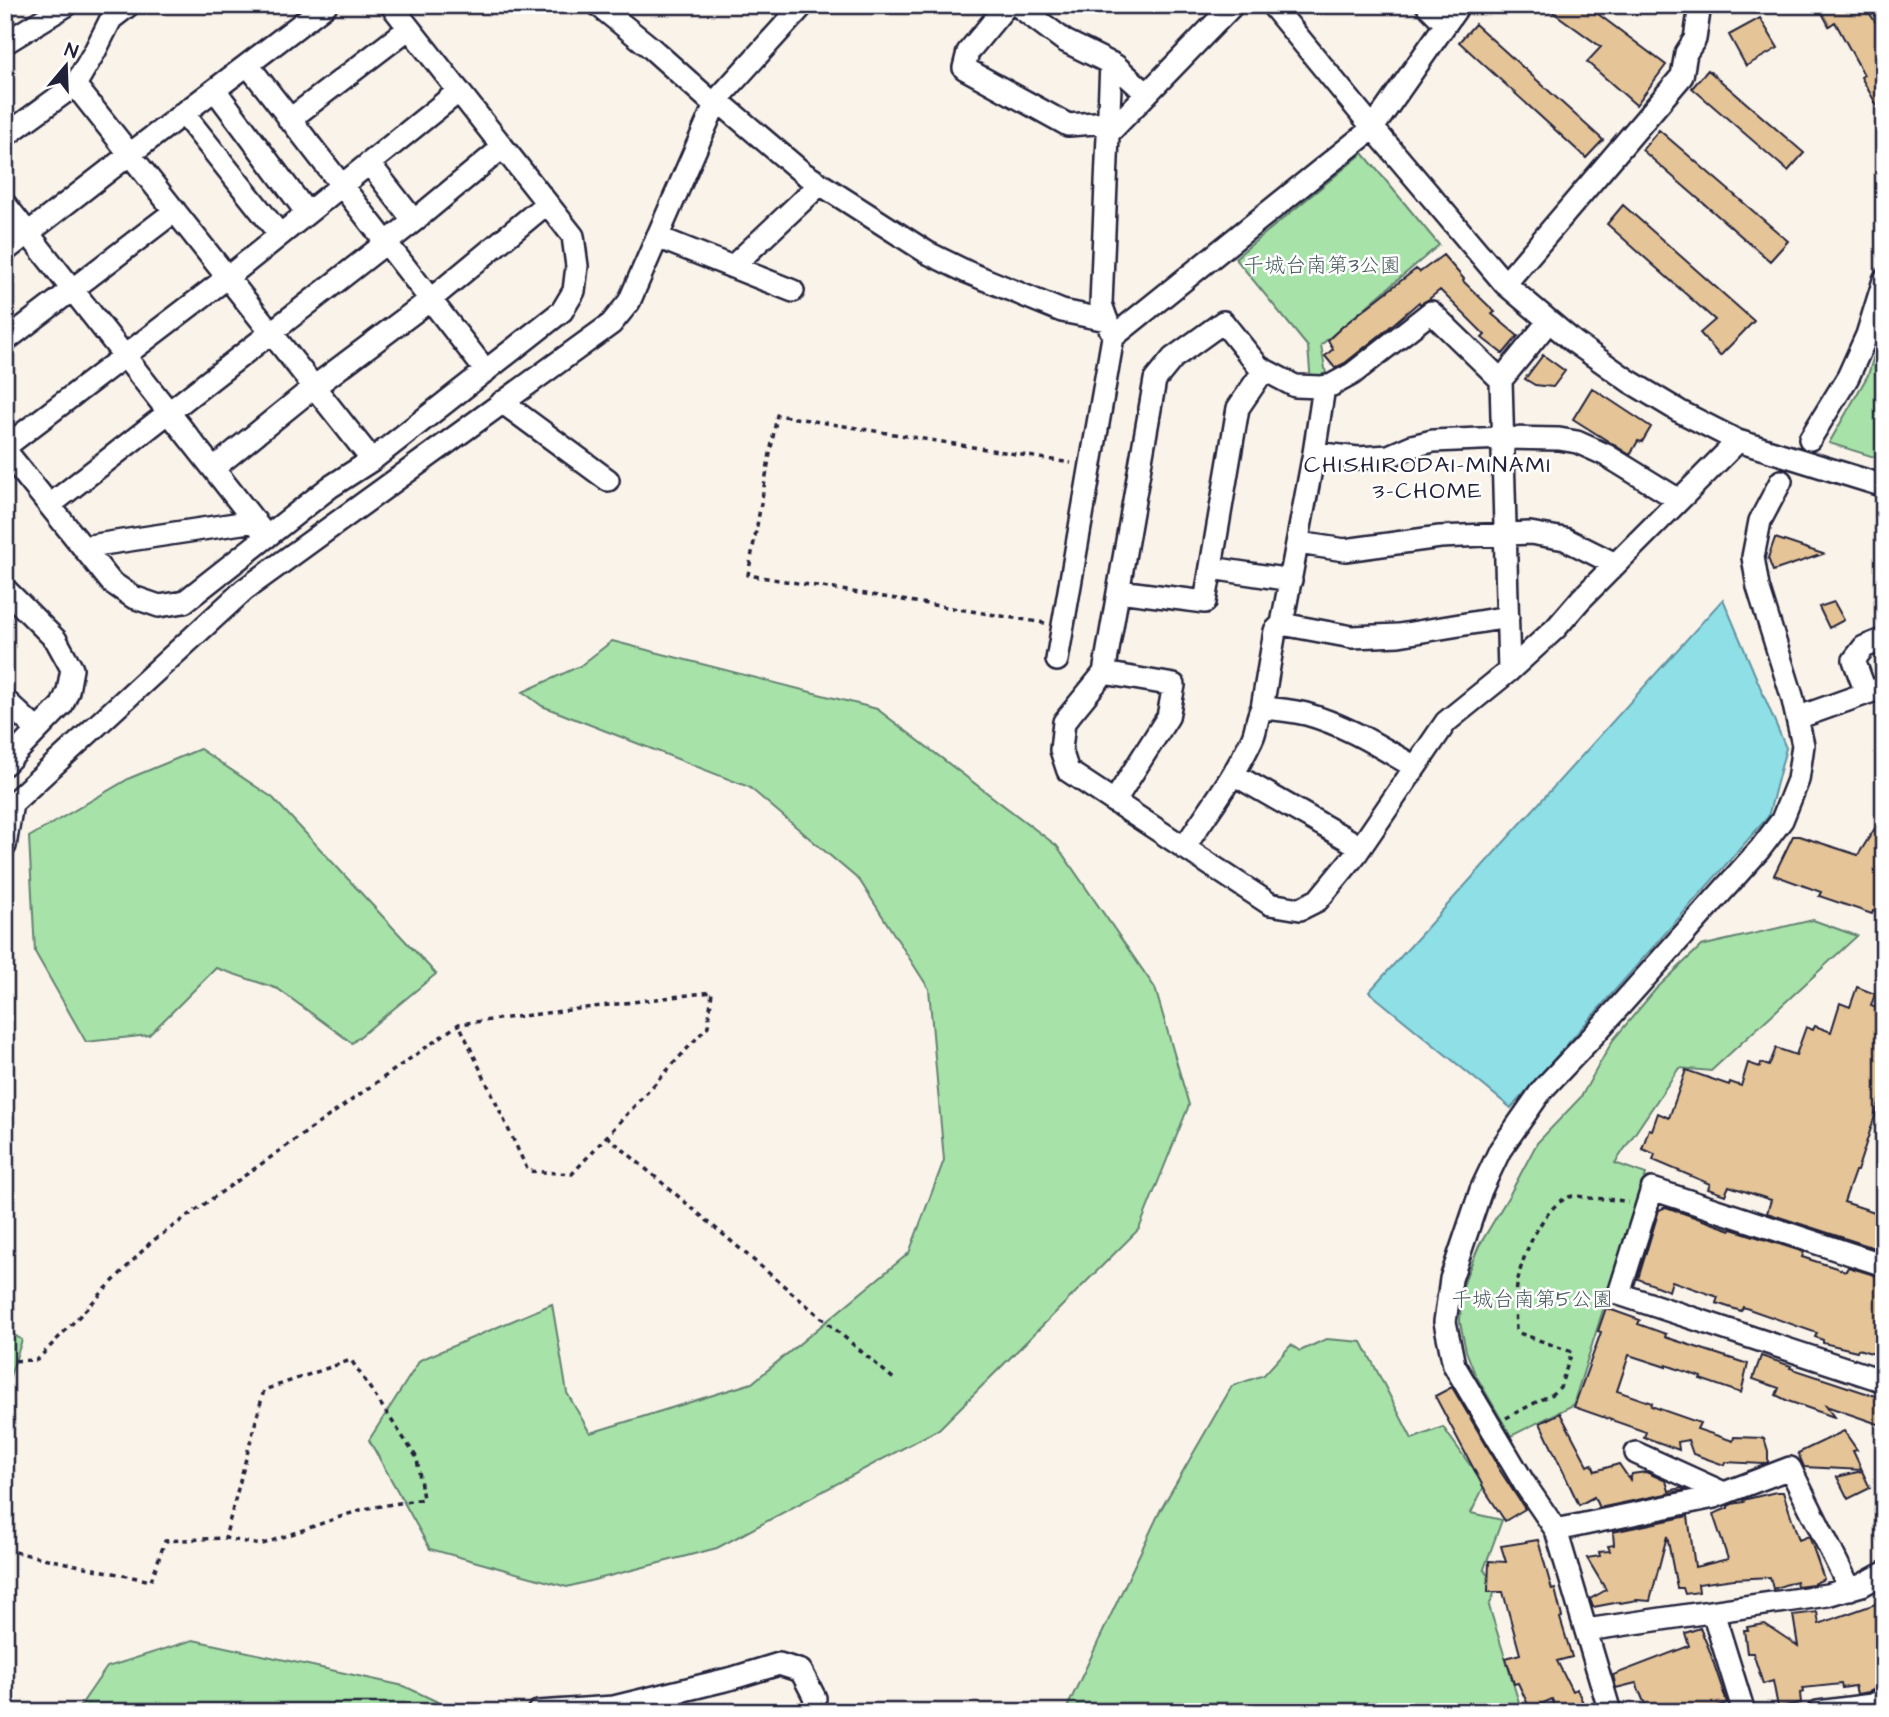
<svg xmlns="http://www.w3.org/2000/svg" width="1889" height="1717" font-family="'Architects Daughter','Klee One',sans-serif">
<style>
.green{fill:#a7e2a8;stroke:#648272;stroke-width:2}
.water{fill:#8edfe6;stroke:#6393a2;stroke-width:2}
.building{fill:#e5c497;stroke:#22223b;stroke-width:2}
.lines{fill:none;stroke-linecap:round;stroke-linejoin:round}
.minor-casing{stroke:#22223b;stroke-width:26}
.path{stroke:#22223b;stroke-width:3.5;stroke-dasharray:5 5;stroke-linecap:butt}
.minor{stroke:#fff;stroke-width:21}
.labels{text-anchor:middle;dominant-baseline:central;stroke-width:5;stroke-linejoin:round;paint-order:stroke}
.park-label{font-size:21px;fill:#4a5c5c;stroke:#fff}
.neighbourhood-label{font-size:23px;letter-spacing:2px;fill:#22223b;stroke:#fff}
</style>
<rect width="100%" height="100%" fill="#faf3ea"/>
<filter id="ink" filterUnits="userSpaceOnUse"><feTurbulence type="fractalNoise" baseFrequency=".0143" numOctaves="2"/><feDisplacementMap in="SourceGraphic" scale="14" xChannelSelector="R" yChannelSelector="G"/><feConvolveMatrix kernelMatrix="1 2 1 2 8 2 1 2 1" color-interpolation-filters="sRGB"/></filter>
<g filter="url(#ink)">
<path class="green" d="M1363,153L1439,245L1321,345L1327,380L1311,383L1308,347L1235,258Z
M1884,323V460L1829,443L1868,375Z
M612,641L877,709L1057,846L1155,988L1189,1105L1139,1229L939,1429L717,1548L567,1587L430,1549L369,1440L420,1360L552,1304L567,1393L590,1433L752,1383L909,1253L944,1160L929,989L860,881L749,787L542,706L523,692L580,666Z
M200,749L273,798L436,974L352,1043L278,989L216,968L149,1035L86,1042L35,952L29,837L130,778Z
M1813,920L1857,936L1711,1071L1679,1068L1615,1163L1646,1174L1573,1405L1511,1436L1475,1374L1466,1351L1460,1322L1461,1293L1467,1274L1479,1246L1510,1194L1537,1143L1581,1097L1613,1040L1656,989L1701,946Z
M5,1329L22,1340L5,1391Z
M1326,1339L1362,1342L1412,1439L1443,1427L1470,1465L1490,1474L1471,1513L1502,1520L1484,1569L1496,1589L1489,1606L1522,1712H1065L1160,1511L1232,1386L1264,1375L1291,1345L1300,1351Z
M193,1640L404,1686L459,1712H76L107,1667Z"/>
<path class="water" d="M1723,599L1786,748L1768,817L1511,1108L1369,992Z"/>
<path class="building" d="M1543,5H1586L1666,65L1636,105L1587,62L1601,47Z
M1818,5H1867L1865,6L1884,36V118L1861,77L1864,75L1835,22L1829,26Z
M1760,18L1778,48L1746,66L1729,35Z
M1475,24L1603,140L1586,158L1459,42Z
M1708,70L1804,153L1788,171L1692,88Z
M1659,130L1788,241L1770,261L1642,150Z
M1623,205L1754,321L1720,356L1700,333L1715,320L1607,224Z
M1443,255L1464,279L1463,281L1495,312L1492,314L1518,336L1503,354L1482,338L1485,335L1440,290L1429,299L1420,304L1419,302L1384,332L1345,363L1335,368L1325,356L1333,349L1328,340L1343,326L1416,269L1420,272Z
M1543,355L1565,371L1553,387L1535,385L1525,379Z
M1592,388L1651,427L1642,442L1638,441L1630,455L1573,419Z
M1775,538L1823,554L1773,571L1768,558Z
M1834,602L1844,620L1829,628L1819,607Z
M1884,814V915L1873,911L1872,914L1819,896L1821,892L1774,875L1793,836H1799L1858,855Z
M1857,987L1875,994L1871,1006L1884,1011V1088L1857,1171H1855L1844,1202L1884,1215V1251L1767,1213L1771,1200L1729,1186L1725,1195L1708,1189L1710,1184L1653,1160L1655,1154L1642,1149L1649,1129L1652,1130L1658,1113L1669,1118L1686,1070L1729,1085L1730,1082L1741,1086L1748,1063L1760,1067L1761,1063L1769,1066L1776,1048L1796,1055L1806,1027L1813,1030L1815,1026L1831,1032L1840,1003L1850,1007Z
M1666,1207L1731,1230L1732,1229L1804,1252L1802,1257L1846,1271L1848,1267L1884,1278V1357L1858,1349L1857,1351L1823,1343V1340L1815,1337L1817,1333L1743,1307L1741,1311L1716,1303L1718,1297L1672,1281L1669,1291L1638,1279L1659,1210Z
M1606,1308L1640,1320L1638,1324L1666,1334L1665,1337L1748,1364L1741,1393L1700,1379L1701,1377L1666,1365V1367L1629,1355L1617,1391L1652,1403L1651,1406L1700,1423L1697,1429L1733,1441L1734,1437L1764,1438L1768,1451V1462L1763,1464L1725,1462L1724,1465L1693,1454L1688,1440L1678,1442L1679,1450L1644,1437L1646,1432L1574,1407L1601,1332L1598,1331Z
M1761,1356L1791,1366L1790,1368L1884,1399V1426L1826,1406L1834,1417L1788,1401L1776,1395L1779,1388L1753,1379Z
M1452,1387L1498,1465L1497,1466L1525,1509L1505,1521L1486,1492L1435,1396Z
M1560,1413L1588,1466L1592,1464L1595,1471L1619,1464L1630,1480L1632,1474L1646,1472L1666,1481L1669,1491L1681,1488L1685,1490L1599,1508L1594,1497L1579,1505L1540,1423Z
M1844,1431L1857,1450L1853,1451L1862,1470L1804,1467L1798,1453Z
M1862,1471L1870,1488L1848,1499L1837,1477Z
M1776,1492H1783L1799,1540L1809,1536L1824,1579L1813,1584L1797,1586L1796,1581L1773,1589L1770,1577L1734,1579L1698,1584L1699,1592L1685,1594L1683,1588H1677L1667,1536L1650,1601L1637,1600L1620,1603V1602L1593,1607L1590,1599L1606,1590L1587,1558L1600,1556L1599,1552L1610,1551L1608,1546L1614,1545L1613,1532L1688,1516L1695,1567L1728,1559L1713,1514L1728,1508V1506L1732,1504L1744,1502L1743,1500Z
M1538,1540L1552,1590L1555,1589L1562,1617L1560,1618L1572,1657L1557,1661L1572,1691L1577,1689L1587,1712H1557L1552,1699L1530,1709L1518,1683L1514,1684L1506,1658L1520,1654L1503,1592H1488L1489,1561L1506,1562L1501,1546Z
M1884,1601V1686L1868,1692L1857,1694L1855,1686L1842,1688L1841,1684L1803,1688L1804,1692L1800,1693L1801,1703L1778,1707L1773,1681L1763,1684L1753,1653H1747L1744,1630H1748L1747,1627L1765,1624L1798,1646L1793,1615L1817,1612L1819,1624Z
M1700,1628L1709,1649L1727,1703L1702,1712H1648L1636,1683L1616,1688L1613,1675L1689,1646L1685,1633Z"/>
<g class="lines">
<g class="minor-casing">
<path id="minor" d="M598,5L650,47L715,105
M1007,5L968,52L964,68L1068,125L1109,122
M1017,5L1065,41L1116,66L1147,94
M1272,5L1373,128L1505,284L1574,342L1629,381L1679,411L1738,441L1884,486
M1427,5L1446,24
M5,43L67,5
M248,65L486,371
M75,85L372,460
M215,90L307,213
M717,100L803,173L928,253L967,272L1062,311L1107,320
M183,113L280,235
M289,120L408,29
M1108,134L1233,5
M5,136L75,85L95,51L111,19L129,5
M369,163L414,221
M5,204L267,537
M657,237L793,291
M5,251L130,154L326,5
M732,267L820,184
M1505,284L1682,76L1686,53L1695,39L1700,5
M1110,329L1101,304L1111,63
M5,341L175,211
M1501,380L1431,312L1352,374L1332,385L1321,387L1295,386L1259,367L1223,322L1173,358L1155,380L1104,673L1064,722L1061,750L1068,771L1270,904L1300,909L1318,900L1356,854L1446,722L1509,671L1556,628L1581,599L1738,441
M502,402L608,480
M1810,439L1848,377L1867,335L1884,280
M5,447L228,277L459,91
M5,450L111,582L133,597L159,606L184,602L330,487L372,460L562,311L574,291L577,266L573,236L391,5
M1314,453L1358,458L1389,456L1412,446L1433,441L1503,438L1559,439L1577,442L1606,455L1679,500
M214,468L314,387L430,300L546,204
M50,505L414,221L502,148
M1298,543L1345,550L1440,537L1530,533L1565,539L1615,564
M83,547L255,521
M1211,568L1291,580
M5,589L56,640L72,669L68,691L62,705L5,764
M1119,591L1205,602L1238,408L1264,370
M1282,624L1352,637L1399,635L1508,617
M1057,660L1113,337L1373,128L1459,5
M1509,671L1501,380L1549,321
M1104,673L1174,685L1168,717L1114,802
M1866,693L1854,660L1864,647L1884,639
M5,700L37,730
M1262,708C1277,709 1292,711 1306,714C1346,725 1380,747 1415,767
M1797,718L1884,687
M1233,774L1361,847
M5,810L244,590L611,324L629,302L717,100L803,5
M5,846L12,803
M1184,848C1207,812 1234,778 1252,739C1257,729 1256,718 1262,708L1275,631L1282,624L1314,453L1324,387
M1884,1265L1652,1189L1619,1294L1884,1381
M1636,1453L1724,1493
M1556,1530L1714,1497L1790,1468L1850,1589
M1713,1612L1744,1712
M1586,1630L1827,1595L1862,1585L1884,1573
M538,1712L614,1707L733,1678L779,1664L801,1671L815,1698L813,1712
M1610,1712L1556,1530L1524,1483L1454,1365L1445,1322L1451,1279L1481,1190L1500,1150L1542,1090L1593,1036L1760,849L1782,820L1798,780L1803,745L1792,696L1758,587L1753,557L1760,521L1781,481
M1818,1712L1872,1705L1884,1699"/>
</g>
<path class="path" d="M1045,623L748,575L777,415L1071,463
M607,1136L895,1380
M5,1361L37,1360L151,1242L459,1024L712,992L708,1026L572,1174L528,1171L459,1024
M1506,1418L1552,1394L1560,1387L1572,1352L1519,1333L1516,1330C1515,1312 1515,1292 1519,1275C1524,1251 1547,1200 1573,1196C1578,1196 1584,1197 1589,1198C1603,1199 1614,1199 1628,1202
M5,1550L151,1581L165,1541L225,1538L260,1545L363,1509L423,1499L417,1458L351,1360L264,1390L225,1538"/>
<use href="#minor" class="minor"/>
</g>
</g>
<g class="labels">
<g class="park-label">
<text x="1322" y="265">千城台南第3公園</text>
<text x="1532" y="1299">千城台南第5公園</text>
</g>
<g class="neighbourhood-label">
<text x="1428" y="465">CHISHIRODAI-MINAMI<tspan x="1428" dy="26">3-CHOME</tspan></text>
</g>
</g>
<rect width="1889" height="1717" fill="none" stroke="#fff" stroke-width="28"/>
<rect x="14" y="14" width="1861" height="1689" fill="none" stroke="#22223b" stroke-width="2.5" filter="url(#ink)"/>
<g transform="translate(66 66) rotate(19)" stroke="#ffffff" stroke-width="5" paint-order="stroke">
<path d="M0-5L12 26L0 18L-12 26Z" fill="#22223b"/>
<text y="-10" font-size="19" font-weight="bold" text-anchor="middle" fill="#22223b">N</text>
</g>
</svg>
